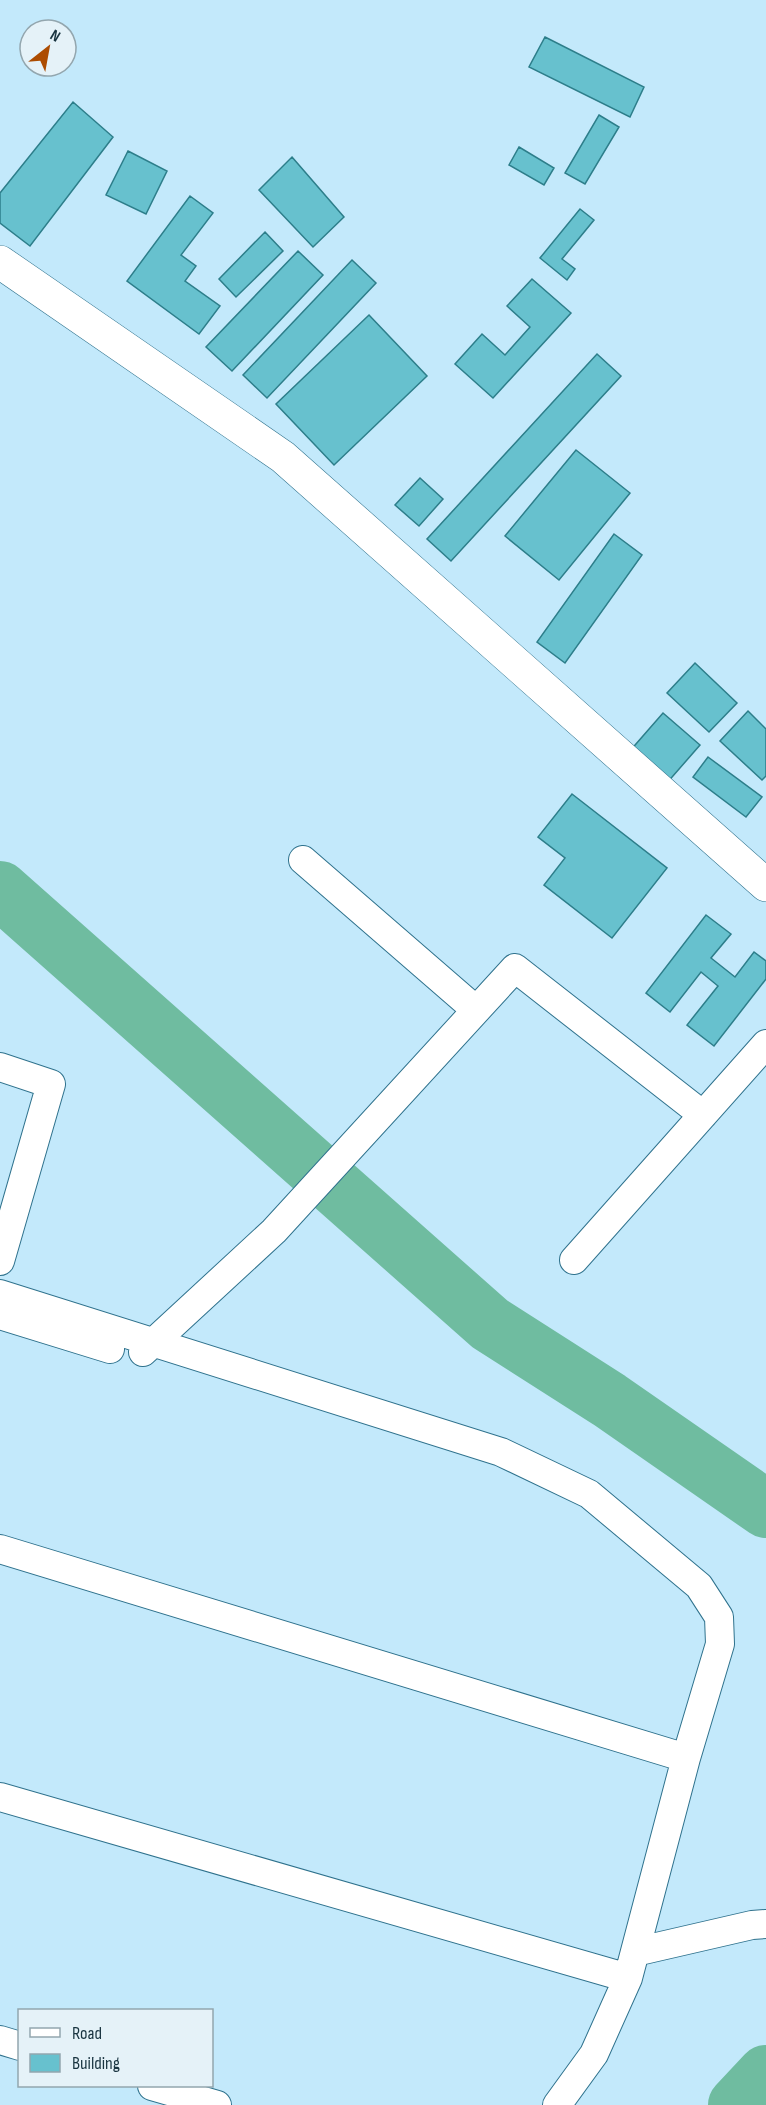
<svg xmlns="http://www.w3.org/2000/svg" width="766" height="2105" font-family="'Sofia Sans Condensed',sans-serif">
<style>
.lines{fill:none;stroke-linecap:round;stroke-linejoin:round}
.river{stroke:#6fbca0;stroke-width:58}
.building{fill:#67c1ce;stroke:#2d7e8a;stroke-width:1.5}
.minor-casing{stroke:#2f728d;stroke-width:30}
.tertiary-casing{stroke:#2f728d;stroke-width:34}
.minor{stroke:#fff;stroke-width:28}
.tertiary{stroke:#fff;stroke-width:33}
</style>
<rect width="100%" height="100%" fill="#c3e9fb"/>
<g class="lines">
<path class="river" d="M0,890L490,1324L609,1400L766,1509
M737,2105L766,2074"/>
</g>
<path class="building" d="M545,37L644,87L630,117L529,67Z
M73,102L113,137L30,246L0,223V193Z
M599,115L619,127L585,184L565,173Z
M519,147L554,168L544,185L509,165Z
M128,151L167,171L146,214L106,195Z
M292,157L344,217L313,247L259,190Z
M190,196L213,213L181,255L196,266L185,281L220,306L199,334L127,281Z
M580,209L594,220L562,259L575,269L567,280L540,258Z
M265,232L283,251L236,297L219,279Z
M298,251L323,275L232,371L206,347Z
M352,260L376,283L267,398L243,375Z
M532,279L571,313L493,398L455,364L482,334L505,355L530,327L507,306Z
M369,315L427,376L334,465L276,404Z
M597,354L621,376L451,561L427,539Z
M576,450L630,493L559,580L505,536Z
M420,478L443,499L419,526L395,505Z
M614,534L642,555L565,663L537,642Z
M695,663L737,703L709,732L667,693Z
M748,711L766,729V776L762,780L720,741Z
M663,713L700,745L666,784L629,752Z
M708,757L762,797L746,817L693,777Z
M572,794L667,868L612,938L544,885L565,858L538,837Z
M706,915L731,934L711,958L735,977L754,952L766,961V979L714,1046L687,1025L718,986L701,972L670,1012L646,993Z"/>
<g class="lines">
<g class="minor-casing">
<path id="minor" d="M303,860L476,1010
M0,1067L51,1084L0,1261
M574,1260L766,1044
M0,1294L501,1452L589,1494L699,1586L719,1617L720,1644L686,1758L628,1978L594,2054L557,2105
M0,1315L110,1349
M143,1352L274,1231L515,968L703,1115
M0,1549L686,1758
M0,1797L628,1978
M635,1952L752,1925L766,1924
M0,2040L20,2046
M152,2086L217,2105"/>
</g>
<g class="tertiary-casing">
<path id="tertiary" d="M0,262L283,457L766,885"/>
</g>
<use href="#minor" class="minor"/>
<use href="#tertiary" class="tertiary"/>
</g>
<rect x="18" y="2009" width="195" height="78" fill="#e5f2f8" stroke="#93a6ae" stroke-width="1.5"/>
<rect x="30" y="2028" width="30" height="9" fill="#ffffff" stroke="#93a6ae" stroke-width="1.5"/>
<text x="72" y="2039" font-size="18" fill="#193440">Road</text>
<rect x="30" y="2054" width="30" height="18" fill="#67c1ce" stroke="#93a6ae" stroke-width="1.5"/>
<text x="72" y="2069" font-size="18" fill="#193440">Building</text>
<g transform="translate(48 48) rotate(31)"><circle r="28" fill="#e5f2f8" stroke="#93a6ae" stroke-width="1.5"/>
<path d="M0-4.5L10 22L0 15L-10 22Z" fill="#ac4c01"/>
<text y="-9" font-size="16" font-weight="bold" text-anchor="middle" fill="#193440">N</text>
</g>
</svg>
